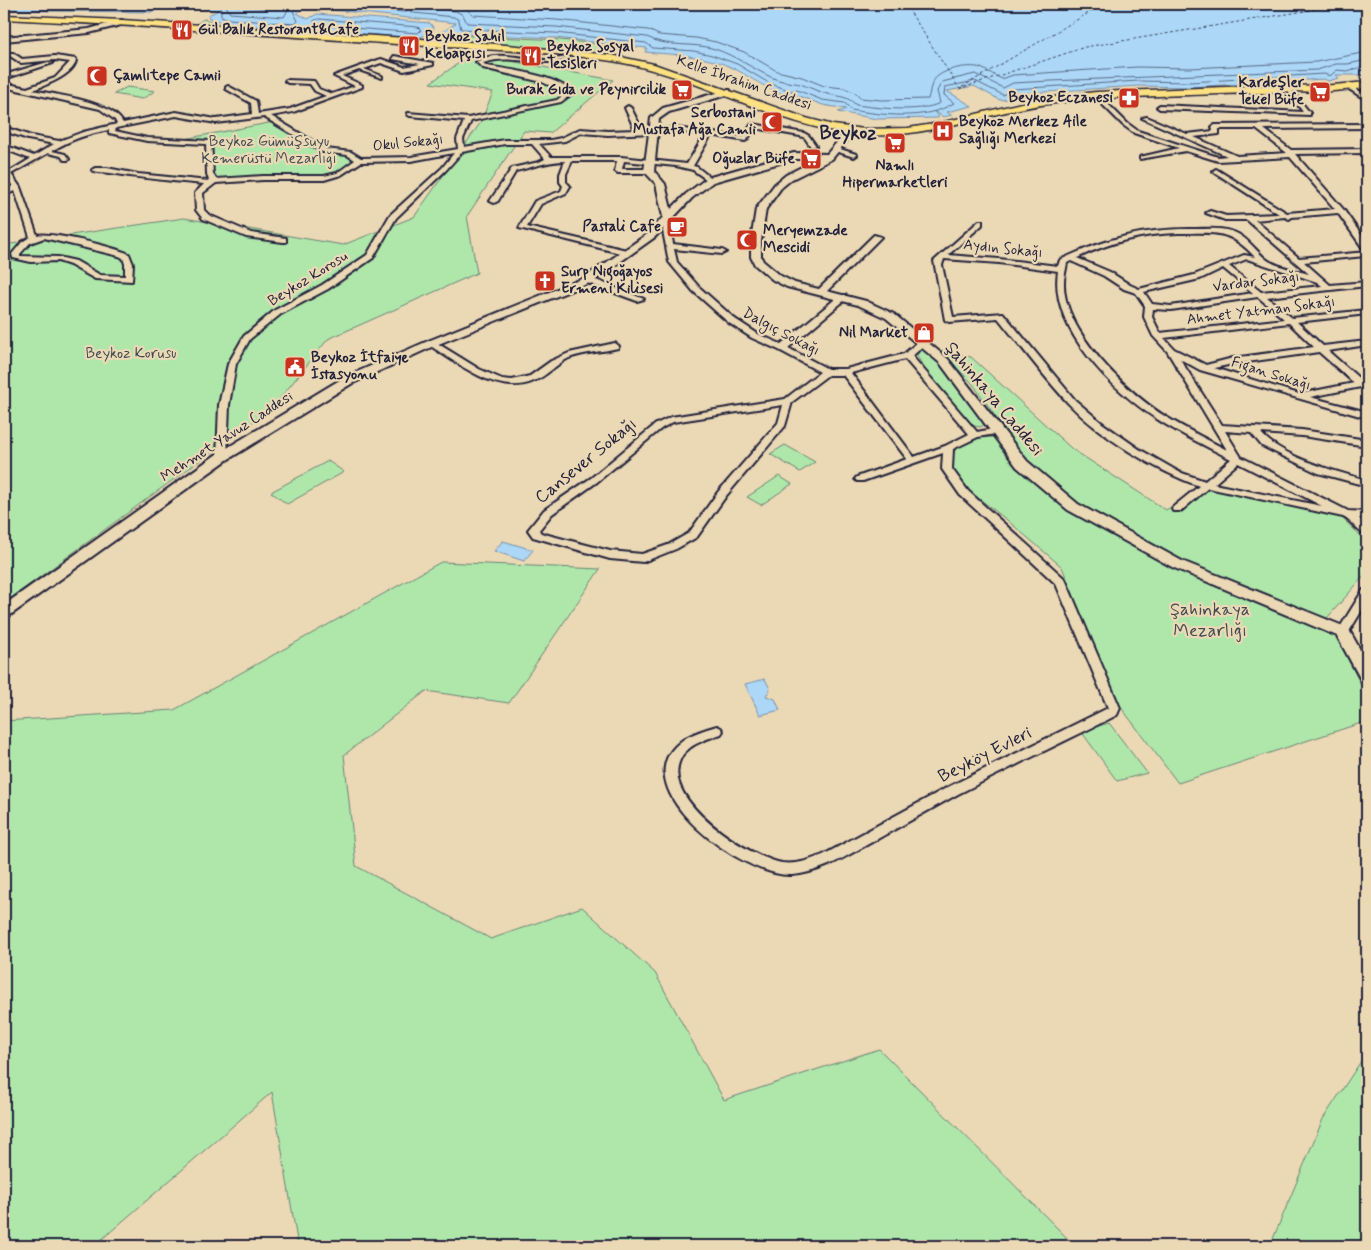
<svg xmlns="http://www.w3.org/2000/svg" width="1371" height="1250" font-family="Mynerve,sans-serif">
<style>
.green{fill:#afe7ab;stroke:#688473}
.water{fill:#acd7f7;stroke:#758fac}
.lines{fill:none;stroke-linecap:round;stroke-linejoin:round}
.shore{stroke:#596a86;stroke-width:1}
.ferry{stroke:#3e4661;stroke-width:1;stroke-dasharray:3 2.5;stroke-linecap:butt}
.street-casing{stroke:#22223b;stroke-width:4}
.secondary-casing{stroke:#22223b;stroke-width:4}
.primary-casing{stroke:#22223b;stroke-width:3}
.street{fill:#ebd8b5;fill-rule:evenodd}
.secondary{fill:#ebd8b5;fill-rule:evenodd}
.primary{fill:#fde080;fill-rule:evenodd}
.labels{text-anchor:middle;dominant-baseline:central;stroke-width:4.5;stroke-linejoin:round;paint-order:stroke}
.far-poi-label{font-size:15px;font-weight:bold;fill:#22223b;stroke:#ebd8b5;text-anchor:start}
.far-street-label{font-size:15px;fill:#22223b;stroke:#ebd8b5}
.far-park-label{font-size:15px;fill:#3e4951;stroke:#ebd8b5}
.street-label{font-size:18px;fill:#22223b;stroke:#ebd8b5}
.park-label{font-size:18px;fill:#3e4951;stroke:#ebd8b5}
.far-district-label{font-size:19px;font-weight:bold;fill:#22223b;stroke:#ebd8b5}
</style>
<rect width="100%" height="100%" fill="#ebd8b5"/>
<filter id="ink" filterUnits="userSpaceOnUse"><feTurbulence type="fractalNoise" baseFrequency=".02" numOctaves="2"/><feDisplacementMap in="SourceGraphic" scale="10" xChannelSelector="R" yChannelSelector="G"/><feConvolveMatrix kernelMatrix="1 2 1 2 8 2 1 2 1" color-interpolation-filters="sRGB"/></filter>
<g filter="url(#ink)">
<path class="green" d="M204,19L224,25L383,36L381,37L195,25Z
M431,34L560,40L616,46L608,54L492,43L423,41Z
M472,54L613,80L550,133L524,131L467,216L477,273L328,339L273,407L4,603V245L184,218L343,245L414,217L481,122L493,92L430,83Z
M127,87L155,91L142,99L114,94Z
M274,122L324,152L347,154L357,160L338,174L324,178L216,180L212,174L209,142L184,139Z
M920,348C948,366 967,397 984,424L981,427L974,426L967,420L933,383L917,356Z
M939,350L971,357L1072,449L1166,510L1206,485L1340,516L1367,542V568L1363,577L1327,618L1367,697V721L1178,783L1117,702L1062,567L1007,520L968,490L951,470L952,456L957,447L979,438L1009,436L972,383Z
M785,445L815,462L800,472L770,454Z
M328,461L344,472L287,504L271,492Z
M779,476L792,484L761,505L747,497Z
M441,562L600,569L509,703L426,691L344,755L356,866L491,939L582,907L655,973L724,1100L879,1049L1075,1246H298L272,1092L94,1246H4V721L174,710Z
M1109,723L1147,773L1117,781L1081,731Z
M1367,1052V1246H1270L1323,1119Z"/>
<path class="water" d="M4,4H1367V71L1360,72L1366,75H1336L1339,78L1328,81L1324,79L1190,87L1138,86L1013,94L1015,98L1000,100L974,86L947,91L972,106L947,112L952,115L943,117L936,112H934L939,116L938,118L877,119L838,112L846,109L823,105L796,95C780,99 749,76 735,69C707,55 676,55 645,52L647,48L555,38L441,33L456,23L305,7L297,13L308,19L317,14L430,23L434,29L420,38L228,24L209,18L208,15L219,10L162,6L153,12L53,11L4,9Z
M503,541L533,550L524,561L494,551Z
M765,679L770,689L766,696L775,699L780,710L760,715L745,684Z"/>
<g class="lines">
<path class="shore" d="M9,4L151,7L156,4
M201,4L218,5L221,9V16L229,19L295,24L298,21L293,11L301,4
M225,4L230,13L284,17L291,4
M234,4L236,6L278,9L282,4
M323,4L454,17L459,20L461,29L555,33L646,43L653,48L694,51L712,55L737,64L769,83L791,91L797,90L822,100L845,103L851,110C883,115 925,121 954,103L944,95L945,87L975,81L1003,95L1014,89L1138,81L1190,82L1324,74L1330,76L1337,70L1347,71L1367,66
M386,4L456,11L463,15L467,23L556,27L647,37C667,48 693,42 715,49C736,56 753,69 773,78C782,82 791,82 800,84C807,86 814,90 821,92C834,97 846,94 856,105C879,108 919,113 940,103L937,91L942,82L975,74L1003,88L1013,83L1051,81L1317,70L1336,64H1348L1367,60
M456,4L465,8L473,15L557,20L648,30L659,35L696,38L716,42L744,52L777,71L802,77L824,86L844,88L854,92L860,98L881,100L928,99C930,93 930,86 934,80C942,69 968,64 981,68C988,71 995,76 1002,79L1013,75L1137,67L1190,68L1316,62L1367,52
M319,19L418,27L421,30L418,33L315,25L314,21Z"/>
<path class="ferry" d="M905,4L959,88
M962,87L1104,4
M959,89L1085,47L1348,4"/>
<g class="street-casing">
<path id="street" d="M4,53H13L22,59L55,56L76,59C76,74 46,85 33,90C56,95 112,101 123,123L176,112L216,119L252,114L251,103L226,89V87L228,86L256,101L258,114L290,109L326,96L315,91L310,84L288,83L285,81L286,80L314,81L319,89L332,94L355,86L334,76L381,59L404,67L420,64L392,59L394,56L433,63V65L404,71L381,63L364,69L382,76V78L359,70L342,76L362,85V87L293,112L271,116L326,149L351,152L361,158L411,157L458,149L457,139L464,121L410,116L408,115V113L468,118L557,100L566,93L542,82L483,68L476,62C497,49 523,60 546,60C554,60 561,57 569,57V59C538,68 512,53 483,63L487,66C511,70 556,75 573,93L561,102L471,121L463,139L464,147L505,140H551L561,138L580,129L608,131L635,130L625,108L628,106L631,108L642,130L676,128L743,137L751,125L753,124L804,133L809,136L816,146L811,147L805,138L800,136L755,128L747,140L745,141L711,135L693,166L697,167L712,179V181L710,182L693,170L676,166L624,161L622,169H649L652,171L649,173H618L615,171L617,161H572L566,174V182L570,186L566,193L541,204L527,227L631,251L632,253L628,255L519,228L535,201L561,191L563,186L560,182V174L565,161C549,161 533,167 516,171L498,201L494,203L490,201L512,168L539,162L545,159L532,144H505L462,152L446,170L396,218L373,258L328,289L281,314L250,339L236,364L229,405L227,457L222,460L217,457L219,405L228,364L244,336L275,310L322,285L367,255L390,215L442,168L454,153L411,161L361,162L341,175L324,180H263L216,183L203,193L204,210L209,215L251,233L286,238V242H283L246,237L203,219L196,210L195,193L204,184C172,181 141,178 110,173C104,172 97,173 92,170L95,168H107L138,174L209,181L207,174L206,144L147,141L109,133V130C88,134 71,139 52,151L65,154L69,159L68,160H64L61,156L48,153L11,174L20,187L37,235C53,232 113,247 129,254L133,264L132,281L95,279L70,265L58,261L31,262L13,258L12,254L22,242L30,237L15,191L4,195V190L13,186L4,176V172L12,170L30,159L4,149V145L34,156L54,144L28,139L4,131V127L31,136L59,141L83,132L117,124L115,120L100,109L4,87V83L27,88L55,78L70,62L55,60L21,63L10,56L4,57ZM176,116L216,123L264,117L322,152L347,155L355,160L337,173L324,176H263L216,179L213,174L211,141L147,138L115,131L116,128ZM676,132L705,134L687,164L621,157H551L539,144L565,141L581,133L608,135ZM44,238L119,256L123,258L125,264V276L100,275L76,261L58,257L20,256V254L30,243Z
M48,62L53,63L4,79V75Z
M1346,85H1350L1367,96V98H1363L1346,87Z
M1289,87L1310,113V115L1160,109L1157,107L1160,105L1303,112L1286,89Z
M1094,94H1098L1127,123L1138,131L1218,157L1227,156L1142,118L1147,117L1187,134L1213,131L1212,127L1215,125L1367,124V128L1264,129L1291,150L1367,149V153L1295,154L1343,209L1367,243V247H1362L1338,213L1292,217L1289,219L1285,217L1255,220L1299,258L1367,252V256H1365L1304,262L1330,285L1367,282V286L1267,297L1292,318L1367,310V314L1297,322L1323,346L1367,341V345L1328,351L1362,381L1366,382V386L1310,397L1367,412V418L1200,370L1180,359L1222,425L1302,430L1367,440V446L1302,436L1261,433C1281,457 1337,472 1367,480V486L1318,473L1262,446L1251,433L1225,431L1241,457L1348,511L1367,512V518H1359L1367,526V535C1358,533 1352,521 1343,517L1208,488L1181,511H1173L1172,509L1173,507L1199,486C1155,470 1100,437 1068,403C1043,376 1021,346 998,318L949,322L945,320L934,261L979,221H982V225L948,255L999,259L1058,266L1060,260C1107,238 1144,228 1196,229C1210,229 1225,227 1238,234C1249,240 1256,251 1266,259C1274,266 1298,271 1309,274L1247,220H1225L1206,213L1210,211L1226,216L1279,214L1214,172L1213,171L1216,169L1287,213L1335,209L1290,157L1218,161L1186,151L1140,159V157L1179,148L1134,133L1123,125L1094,96ZM1219,129H1256L1287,153L1237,156L1194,137L1219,134ZM1178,233C1215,233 1228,228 1255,257L1244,255L1194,275L1139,289L1130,285L1110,272L1077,258C1110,242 1142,234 1178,233ZM944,259L999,263L1058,271C1049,328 1113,391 1157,419C1180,434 1206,446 1231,459L1205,481L1179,472L1139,449L1102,423L1075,400L1003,313L953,317L942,265ZM1247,259L1317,282L1322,286L1261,292L1229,266ZM1071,261L1104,276L1124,289L1136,293L1145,306L1144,317L1153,336L1167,351L1227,450C1206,439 1184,428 1163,415C1126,391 1062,330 1064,282C1064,276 1066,269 1067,263ZM1223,268L1253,293L1171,306L1152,304L1144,292L1200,279ZM1258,297L1284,319L1160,333L1152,317L1153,309L1171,310ZM1289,323L1314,347L1233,358L1206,365L1174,349L1164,338ZM1319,352L1354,383L1299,394L1214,368L1233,364ZM1238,463L1322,506L1214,484Z
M837,148L856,154L857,155L854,157L835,151L834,150Z
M665,215L672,217L671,231L673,244L722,250L726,252L722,254L674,249L677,262L699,287L735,319L758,334L781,344L840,295H846V299L788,348L828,369H846L904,354L919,341H925V345L912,356L977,432L998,428L1003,431L1001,433L978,437L953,449L952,469L968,491L1065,579L1120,708L1117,715C1064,742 1010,767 958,794C929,810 901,826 872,842C848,855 821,873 792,875C745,878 623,790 679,743C689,734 704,730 717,726L721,728L723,731L721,734C707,739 687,744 680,760C661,801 749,857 782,863C796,865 810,860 823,855L950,786L1108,708L1056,584L960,495L942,469L943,453L863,481H857L855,479L857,477L907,459L843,375H828L792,402L785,426L726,496L697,537L676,549L643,562L610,559L533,537L528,530L544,510L591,478L656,424L671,417L785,399L820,372L779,350L752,338L729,323L693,291L669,262L663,231ZM905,359L969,434L945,446L914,457L851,373ZM783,405L778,423L718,492L689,533L668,545L642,554L610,551L552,536L541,533L539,530L552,514L597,482L662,428L673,422Z
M874,235L881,237L824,294H818V290Z
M585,278H591L644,299L637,301L585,282Z
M432,340L479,369L502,379L512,380L530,376L551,361L569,353L615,343L619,346L618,348C602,352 585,352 569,358C556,364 547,376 534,381C498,397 458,363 429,345V341Z
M1367,589V602L1347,635H1339L1337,632L1339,629L1363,590Z"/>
</g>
<g class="secondary-casing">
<path id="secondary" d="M122,20L126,22L125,24L89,33L4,41V37L89,29Z
M727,90H730V94L669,112L659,119L654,171L665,184L671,209L686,194L707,178L794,153L827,154L848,129H854L855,131L832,159L792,179L781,188L766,209L761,241V257L763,261L781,276L795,283L866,301L894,314L948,359L1027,461L1078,504L1182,561L1348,628L1367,662V682L1361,680L1337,636L1172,567L1068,510L1017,467L940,363L886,318L858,305L787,287L773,280L755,265L751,257V241L756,209L775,184L786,175L817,159H794L713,182L692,198L655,237L592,282L436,345L351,384L227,460L9,616L4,617V605L217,454L343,378L428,341L584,278L649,233L663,217L656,184L644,171L651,118L663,108Z"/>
</g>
<g class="primary-casing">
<path id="primary" d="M4,15L122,20L485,43L611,55L654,64L806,118L833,125L864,129L908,128L940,123L1037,99L1096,92L1279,85L1322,86L1367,82V88L1322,92L1292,91C1268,94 1244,93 1220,94C1165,96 1111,96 1056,103C991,110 930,139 863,135C778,129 697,74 612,61C541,50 468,49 397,44C266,35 135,25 4,19Z"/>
</g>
<use href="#street" class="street"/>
<use href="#secondary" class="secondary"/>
<use href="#primary" class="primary"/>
</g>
</g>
<defs>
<g id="restaurant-square" transform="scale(1.125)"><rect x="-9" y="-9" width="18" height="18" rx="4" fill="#c8321e" stroke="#ebd8b5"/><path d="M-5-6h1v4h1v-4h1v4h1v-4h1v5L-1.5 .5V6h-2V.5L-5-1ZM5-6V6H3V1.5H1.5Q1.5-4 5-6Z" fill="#fff"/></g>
<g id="mosque-square" transform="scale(1.125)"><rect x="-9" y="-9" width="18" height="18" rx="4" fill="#c8321e" stroke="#ebd8b5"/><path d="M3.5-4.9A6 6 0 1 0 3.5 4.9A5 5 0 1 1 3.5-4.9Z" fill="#fff"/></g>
<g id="supermarket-square" transform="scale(1.125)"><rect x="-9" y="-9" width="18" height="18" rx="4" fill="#c8321e" stroke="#ebd8b5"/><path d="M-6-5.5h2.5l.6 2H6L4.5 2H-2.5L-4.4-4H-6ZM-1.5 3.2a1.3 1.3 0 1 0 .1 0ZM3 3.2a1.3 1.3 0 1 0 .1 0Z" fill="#fff"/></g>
<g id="pharmacy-square" transform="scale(1.125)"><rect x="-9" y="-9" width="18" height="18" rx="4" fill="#c8321e" stroke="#ebd8b5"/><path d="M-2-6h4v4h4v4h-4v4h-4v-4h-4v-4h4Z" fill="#fff"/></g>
<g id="hospital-square" transform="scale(1.125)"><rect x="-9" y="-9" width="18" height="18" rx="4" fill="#c8321e" stroke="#ebd8b5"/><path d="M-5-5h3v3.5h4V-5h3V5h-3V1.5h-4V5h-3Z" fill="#fff"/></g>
<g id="cafe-square" transform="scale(1.125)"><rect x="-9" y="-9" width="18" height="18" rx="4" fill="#c8321e" stroke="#ebd8b5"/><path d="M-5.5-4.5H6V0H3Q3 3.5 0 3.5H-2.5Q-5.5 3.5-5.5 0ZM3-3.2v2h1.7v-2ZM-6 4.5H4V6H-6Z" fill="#fff"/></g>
<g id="church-square" transform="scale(1.125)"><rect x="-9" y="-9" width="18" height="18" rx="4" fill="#c8321e" stroke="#ebd8b5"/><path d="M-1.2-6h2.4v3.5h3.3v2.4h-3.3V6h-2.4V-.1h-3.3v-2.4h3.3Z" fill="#fff"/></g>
<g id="shop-square" transform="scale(1.125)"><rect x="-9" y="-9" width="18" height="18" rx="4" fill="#c8321e" stroke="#ebd8b5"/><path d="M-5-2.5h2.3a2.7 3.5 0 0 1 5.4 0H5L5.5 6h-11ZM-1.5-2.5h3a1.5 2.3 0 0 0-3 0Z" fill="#fff"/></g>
<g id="civic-square" transform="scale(1.125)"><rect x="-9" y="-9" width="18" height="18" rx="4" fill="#c8321e" stroke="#ebd8b5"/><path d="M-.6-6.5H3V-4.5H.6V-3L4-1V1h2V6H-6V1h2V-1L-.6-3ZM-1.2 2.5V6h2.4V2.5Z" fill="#fff"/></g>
</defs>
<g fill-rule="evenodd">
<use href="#restaurant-square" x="182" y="30"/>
<use href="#restaurant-square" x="409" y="46"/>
<use href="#restaurant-square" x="531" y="56"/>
<use href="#mosque-square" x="97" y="76"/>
<use href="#supermarket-square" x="682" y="90"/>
<use href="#supermarket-square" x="1320" y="92"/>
<use href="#pharmacy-square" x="1129" y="98"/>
<use href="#mosque-square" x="772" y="122"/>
<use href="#hospital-square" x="943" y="131"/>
<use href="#supermarket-square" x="895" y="143"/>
<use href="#supermarket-square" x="811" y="159"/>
<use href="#cafe-square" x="677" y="227"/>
<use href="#mosque-square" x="747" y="240"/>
<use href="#church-square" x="545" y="281"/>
<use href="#shop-square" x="924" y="333"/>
<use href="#civic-square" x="295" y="367"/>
</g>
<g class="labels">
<g class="far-poi-label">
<text x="198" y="30">Gül Balık Restorant&amp;Cafe</text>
<text x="425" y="37">Beykoz Sahil<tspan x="425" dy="17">Kebapçısı</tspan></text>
<text x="547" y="47">Beykoz Sosyal<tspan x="547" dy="17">Tesisleri</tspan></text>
<text x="113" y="76">Çamlıtepe Camii</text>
<text x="1304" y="83" text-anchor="end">Kardeşler<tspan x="1304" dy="17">Tekel Büfe</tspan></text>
<text x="666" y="90" text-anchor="end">Burak Gıda ve Peynircilik</text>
<text x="1113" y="98" text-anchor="end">Beykoz Eczanesi</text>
<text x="756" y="113" text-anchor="end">Serbostani<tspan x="756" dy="17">Mustafa Ağa Camii</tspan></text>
<text x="959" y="122">Beykoz Merkez Aile<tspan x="959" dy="17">Sağlığı Merkezi</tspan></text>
<text x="795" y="159" text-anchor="end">Oğuzlar Büfe</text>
<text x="895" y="166" text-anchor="middle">Namlı<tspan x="895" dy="17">Hipermarketleri</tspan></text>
<text x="661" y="227" text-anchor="end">Pastali Cafe</text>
<text x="763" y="231">Meryemzade<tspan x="763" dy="17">Mescidi</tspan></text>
<text x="561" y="272">Surp Nigoğayos<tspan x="561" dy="17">Ermeni Kilisesi</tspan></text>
<text x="908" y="333" text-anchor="end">Nil Market</text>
<text x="311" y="358">Beykoz İtfaiye<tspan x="311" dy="17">İstasyonu</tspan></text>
</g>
<g class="far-street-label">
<text transform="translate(744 83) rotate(19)">Kelle İbrahim Caddesi</text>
<text transform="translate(408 143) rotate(-6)">Okul Sokağı</text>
<text transform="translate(1003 249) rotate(6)">Aydın Sokağı</text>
<text transform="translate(308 279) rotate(-32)">Beykoz Korosu</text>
<text transform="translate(1256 282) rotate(-7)">Vardar Sokağı</text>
<text transform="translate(1261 311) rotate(-7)">Ahmet Yatman Sokağı</text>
<text transform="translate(781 332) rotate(28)">Dalgıç Sokağı</text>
<text transform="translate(1271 374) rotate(17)">Figan Sokağı</text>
<text transform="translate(227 437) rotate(-33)">Mehmet Yavuz Caddesi</text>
</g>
<g class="far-park-label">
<text x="269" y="142">Beykoz Gümüşsuyu<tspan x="269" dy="17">Kemerüstü Mezarlığı</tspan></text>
<text x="131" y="354">Beykoz Korusu</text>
</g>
<g class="street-label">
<text transform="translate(994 399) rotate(50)">Şahinkaya Caddesi</text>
<text transform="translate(586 461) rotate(-39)">Cansever Sokağı</text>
<text transform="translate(985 755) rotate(-27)">Beyköy Evleri</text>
</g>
<g class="park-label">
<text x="1210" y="610">Şahinkaya<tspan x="1210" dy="21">Mezarlığı</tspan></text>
</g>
<g class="far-district-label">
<text x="848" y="133">Beykoz</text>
</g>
</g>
<rect width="1371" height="1250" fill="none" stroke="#ebd8b5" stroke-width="20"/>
<rect x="10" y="10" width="1351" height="1230" fill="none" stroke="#22223b" stroke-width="2" filter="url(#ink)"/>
</svg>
